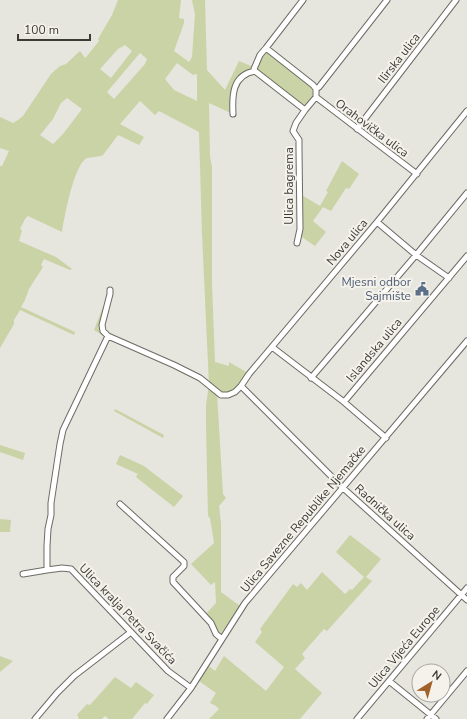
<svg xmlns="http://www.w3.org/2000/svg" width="467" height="719" font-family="'Nunito Sans',sans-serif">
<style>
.green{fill:#cad3a5;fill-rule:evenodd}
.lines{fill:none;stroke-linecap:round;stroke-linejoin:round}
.street-casing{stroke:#6c6b65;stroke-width:7}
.street{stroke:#fff;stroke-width:5}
.labels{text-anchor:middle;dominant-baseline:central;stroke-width:4;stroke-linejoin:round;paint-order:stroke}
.street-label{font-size:12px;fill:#3b3a37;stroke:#f4f2eb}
.service-label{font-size:12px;fill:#4e5e75;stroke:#f4f2eb;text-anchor:end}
</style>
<rect width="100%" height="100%" fill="#e6e5de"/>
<path class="green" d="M118,0H181L179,18L184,19V23L174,51L189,62L192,57L195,14L192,0H205L207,70L225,90L239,61L251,66L250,72L234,88L233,114L209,103L210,156L212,167V285L215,362L229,366V362L248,373L232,391L227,393H217L223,494L226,498L219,506L221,523V592L240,606L221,633H218L215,626L206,614L216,603L215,582L211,585L191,564L214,543L210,518L208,516L206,425V405L209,385L202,234L199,132L159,111L155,115L140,101L120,124L144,137L139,145L118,135L103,155C99,157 91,157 87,158C74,164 64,218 62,232L28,216L25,219L20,229L22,230L19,241L56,257L72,269L70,270L44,259L41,265L43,267L29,289L25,300L21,307L75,332L74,335L20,310L14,320V324L0,348V166H2L9,151L0,148V117L13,123L18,120L23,116L51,74L60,66L66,64L80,51L85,58L87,56L99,41L98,39L112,15ZM125,45L132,51L111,78L100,69L118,49ZM140,53L147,59L145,64L114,99L107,92ZM177,63L193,75L196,74L197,75V101L174,90L165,79ZM67,98L82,109L63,134L53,144L40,135L53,119L61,103Z
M269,52L307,82L312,88L313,98L305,108L258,72C257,65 261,58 264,53Z
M342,161L359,174L349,189L346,188L331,211L323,207L313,221L326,232L315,246L299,235L300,194L320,206L328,192L326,191Z
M103,307L106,309L102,325L107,338L94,330Z
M115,409L164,435L163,438L114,411Z
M0,445L25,453L23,460L0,452Z
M120,455L144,466L183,496L174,507L136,477L138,474L116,464Z
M0,519L11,520L10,532H0Z
M350,535L381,559L366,577L372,581L327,631L324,629L302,654L305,658L295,669L322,693L300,719H209L219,709L216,706L210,703L216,693L199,681L209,666L215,671L224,656L266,691L284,667L255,642L262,632L260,629L293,584L297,587L301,583L307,590L322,572L345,594L350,589L352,590L364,577L336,552Z
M0,656L13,661L0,672Z
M115,677L131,688L136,682L154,695L147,704L145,703L132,719H109L105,716L102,719H78L79,718L77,715L87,704L90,705Z"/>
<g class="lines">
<g class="street-casing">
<path id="street" d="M266,48L303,0
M316,89L319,87L387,0
M316,97L305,110L255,71L254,69L260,55L266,48L313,85L316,89V97L417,174
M233,114C232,96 232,75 255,71
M357,129L456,0
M377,222L416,255L449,278
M297,243L300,229L299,149V140L293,131L296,123L305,110
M108,336L103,331L102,325L110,294V290
M272,347L344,402L386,438
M311,378L416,255L467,193
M241,386L342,487L467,600
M344,402L467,256
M120,504L184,562V566L173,577V582L211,623L216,634L222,639
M23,574L47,570
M389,681L436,719
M191,688L168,671L71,569L62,568L47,570V546L48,529L51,515V503L60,444L63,430L108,336L174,365L200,378L221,395H228L235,392L241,386L249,374L377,222L467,111
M35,719L57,693L74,676L131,632
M167,719L191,688L245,603L467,341
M357,719L467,588
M427,719L467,671"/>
</g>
<use href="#street" class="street"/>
</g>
<defs>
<g id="civic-bare" transform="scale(1.08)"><path d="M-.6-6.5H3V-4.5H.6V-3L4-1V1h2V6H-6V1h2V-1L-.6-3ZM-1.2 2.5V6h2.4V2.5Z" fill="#5c6f8a" stroke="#f4f2eb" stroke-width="2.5" paint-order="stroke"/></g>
</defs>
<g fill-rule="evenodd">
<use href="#civic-bare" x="422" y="289"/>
</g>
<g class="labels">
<g class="street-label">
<text transform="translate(399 58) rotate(-52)">Ilirska ulica</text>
<text transform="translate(372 128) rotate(37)">Orahovička ulica</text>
<text transform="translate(289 186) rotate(-90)">Ulica bagrema</text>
<text transform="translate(347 242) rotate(-50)">Nova ulica</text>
<text transform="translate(374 350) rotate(-50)">Islandska ulica</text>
<text transform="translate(385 512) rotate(42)">Radnička ulica</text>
<text transform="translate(303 519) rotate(-50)">Ulica Savezne Republike Njemačke</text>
<text transform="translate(128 614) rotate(46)">Ulica kralja Petra Svačića</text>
<text transform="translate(404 647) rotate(-50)">Ulica Vijeća Europe</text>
</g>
<g class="service-label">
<text x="411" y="282">Mjesni odbor<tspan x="411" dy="14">Sajmište</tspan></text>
</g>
</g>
<g transform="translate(431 683) rotate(37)"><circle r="19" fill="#f4f2eb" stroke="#aaa8a3"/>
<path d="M0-3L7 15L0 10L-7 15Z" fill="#a1612a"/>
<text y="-6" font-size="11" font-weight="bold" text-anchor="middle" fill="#3b3a37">N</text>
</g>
<path d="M18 34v6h72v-6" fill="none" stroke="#3b3a37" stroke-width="2"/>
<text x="24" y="34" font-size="12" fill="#3b3a37" stroke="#f4f2eb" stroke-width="3" paint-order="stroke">100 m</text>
</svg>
